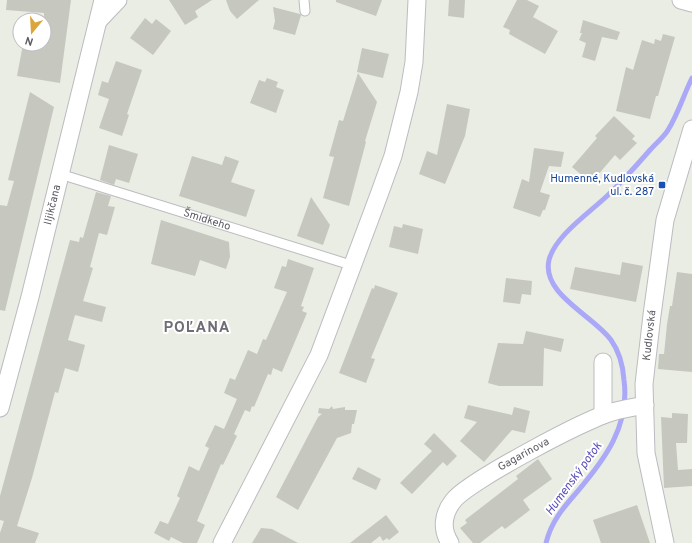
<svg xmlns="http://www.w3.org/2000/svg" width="692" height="543" font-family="Overpass,sans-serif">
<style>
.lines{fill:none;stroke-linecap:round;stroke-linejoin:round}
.stream{stroke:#aba9f7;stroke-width:5}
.building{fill:#c6c8c0}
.lane-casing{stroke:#bcbbc1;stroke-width:11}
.street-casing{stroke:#bcbbc1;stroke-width:19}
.lane{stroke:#fff;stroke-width:9}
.street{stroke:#fff;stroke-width:17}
.transit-dot{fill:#1a4fb4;stroke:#fff;stroke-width:1.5}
.labels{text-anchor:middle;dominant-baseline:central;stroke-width:4;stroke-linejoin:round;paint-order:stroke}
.transit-label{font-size:11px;fill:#164399;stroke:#fff;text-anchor:end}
.street-label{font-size:11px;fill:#5d5b63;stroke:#fff}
.water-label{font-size:12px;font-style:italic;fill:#594eb8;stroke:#fff}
.district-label{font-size:15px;font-weight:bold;letter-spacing:1px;fill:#6d6d75;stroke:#fff}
</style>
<rect width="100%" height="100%" fill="#e9ede3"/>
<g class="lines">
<path class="stream" d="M546,543C551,522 563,508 577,492C605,459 630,426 624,380C623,367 619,351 611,340C594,316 541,294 549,260C555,236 589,213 607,196C622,182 636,166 650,150C656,143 664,137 668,130C678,114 684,94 692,78"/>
</g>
<path class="building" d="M7,0H71L60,83L17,76L23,44H44V13L6,10Z
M169,0H212L195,11L198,17L185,25Z
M226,0H259L237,19L230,11Z
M336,0H382L376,16L336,2Z
M449,0H465L464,18L448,16Z
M517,0H527L539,6L533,17L558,31L545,54L509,34L510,30L503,27Z
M273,7L300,14L301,15L295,35L273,29L275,21Z
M145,18L152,24L156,19L171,31L153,55L130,38Z
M583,20L620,32L617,40L602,37L595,61L582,57L586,43L579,40L582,33H580Z
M663,34L675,37L658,96H656L650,119L616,111L626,67L633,70L642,40L654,44L655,39L661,41Z
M362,48L389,54L383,78L357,72Z
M116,61L142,70L127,114L129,115L122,136L99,128L109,99L98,95L102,81L108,83Z
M358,73L377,102L365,141L366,142L349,206L323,198L334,157L329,156L339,120L343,121Z
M267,78L278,82L276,87L284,90L276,113L250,103L259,80L265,82Z
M30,92L54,107L5,311L0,310V205L7,206L14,181L8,180Z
M447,104L470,109L465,136L445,184L419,174L427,151L437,155Z
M614,116L635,136L632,139L637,143L620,160L615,155L591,183L572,167L597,138L595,136Z
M109,145L138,154L129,183L116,179L114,185L100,180Z
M534,148L564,152L561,167L549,166L540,192L550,195L545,210H543L540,217L513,208L522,179L529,182Z
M192,156L222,165L225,156L239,161L231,182L255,190L246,217L179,196Z
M96,192L111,196L108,206L115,207L107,235L99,233L90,267L93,268L83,301L106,307L102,322L75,315L68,340L85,345L78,372L65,368L58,393L55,392L32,478L17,526L39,533L35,543H0V533L4,521L0,520V496L48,320L70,240L79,242L80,237L83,238Z
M311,197L330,225L323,245L297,236Z
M161,220L229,242L230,257L226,269L200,260L195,276L151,264Z
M403,224L423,229L418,254L389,247L394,226L402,228Z
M288,259L314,268L301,306L304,307L302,311L307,313L282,372L273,368L271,375L268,374L254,407L252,406L250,412L245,410L234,434L237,436L223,465L221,464L197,521L205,525L197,543H183L171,537L169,541L154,533L160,521L168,524L180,498L177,496L189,466L199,471L209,448L205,446L215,425L224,429L237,399L224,393L230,378L235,380L248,350L257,354L263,339L266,340L287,292L274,288L282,266L286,267Z
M622,262L643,266L636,302L570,289L575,267L620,275Z
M677,272L692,274V372L658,369L659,354H664L667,324L670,306H672Z
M506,278L532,281L531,295L522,294L520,304L503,302Z
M375,285L398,293L371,358L375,359L366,383L339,373L372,288L374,289Z
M526,331L564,339L561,352L544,348L543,386H499L488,383L498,343L523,344Z
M468,405L512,415L514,407L530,411L525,433L512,430L484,462L460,441L477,422L464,418Z
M332,406L333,409L345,407V410H357L354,424H352L351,433L337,438L298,510L276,497L318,417L322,414L318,413L319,408L329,409Z
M672,413L688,414L687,443H676L678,470L692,469V486L664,488L661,417L672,418Z
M434,433L457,456L447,466L443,462L412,494L400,483L432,451L424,444Z
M538,459L552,479L523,500L530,510L505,529L502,526L480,543H473L460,528L467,523L465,520L518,479L516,476Z
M358,467L381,479L376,490L352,479Z
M637,505L650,543H601L593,520Z
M386,515L399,532L389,540L387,538L383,541L380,536L371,543H350Z
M261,528L272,529L298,543H252Z"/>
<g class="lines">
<g class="lane-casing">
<g id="lane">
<path d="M304,0L305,11"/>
<path id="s1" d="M60,174L354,266"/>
</g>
</g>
<g class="street-casing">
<g id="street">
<path d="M681,0L692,3"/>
<path d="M99,20L118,0"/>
<path d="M603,362V415"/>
<path id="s2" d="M0,408L30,297L103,0"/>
<path d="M222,543L319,355L380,192L393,156L409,92L414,62L417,0"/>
<path id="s3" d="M450,543C441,529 443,514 453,501C467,482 586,419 612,412C623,409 634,407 645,405"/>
<path id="s4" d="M665,543L646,453L644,384L652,315L665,220L692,129"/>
</g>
</g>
<use href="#lane" class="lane"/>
<use href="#street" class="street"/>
</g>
<rect class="transit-dot" x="658" y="181" width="8" height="8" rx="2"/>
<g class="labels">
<g class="transit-label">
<text x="654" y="179">Humenné, Kudlovská<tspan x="654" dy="13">ul. č. 287</tspan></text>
</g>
<g class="street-label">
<text stroke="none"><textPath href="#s2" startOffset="210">Iljikčana</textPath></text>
<text stroke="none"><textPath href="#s1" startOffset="154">Šmidkeho</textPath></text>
<text stroke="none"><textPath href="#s4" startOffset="210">Kudlovská</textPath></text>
<text stroke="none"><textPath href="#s3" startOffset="130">Gagarinova</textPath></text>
</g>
<g class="water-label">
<text transform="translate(574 479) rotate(-54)">Humenský potok</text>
</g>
<g class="district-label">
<text x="197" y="328">POĽANA</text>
</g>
</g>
<g transform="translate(32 32) rotate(198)"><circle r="19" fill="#ffffff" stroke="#bebdc1"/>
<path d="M0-3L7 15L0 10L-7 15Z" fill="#daa63c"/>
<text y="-6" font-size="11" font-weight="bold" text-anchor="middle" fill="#5d5b63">N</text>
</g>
</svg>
